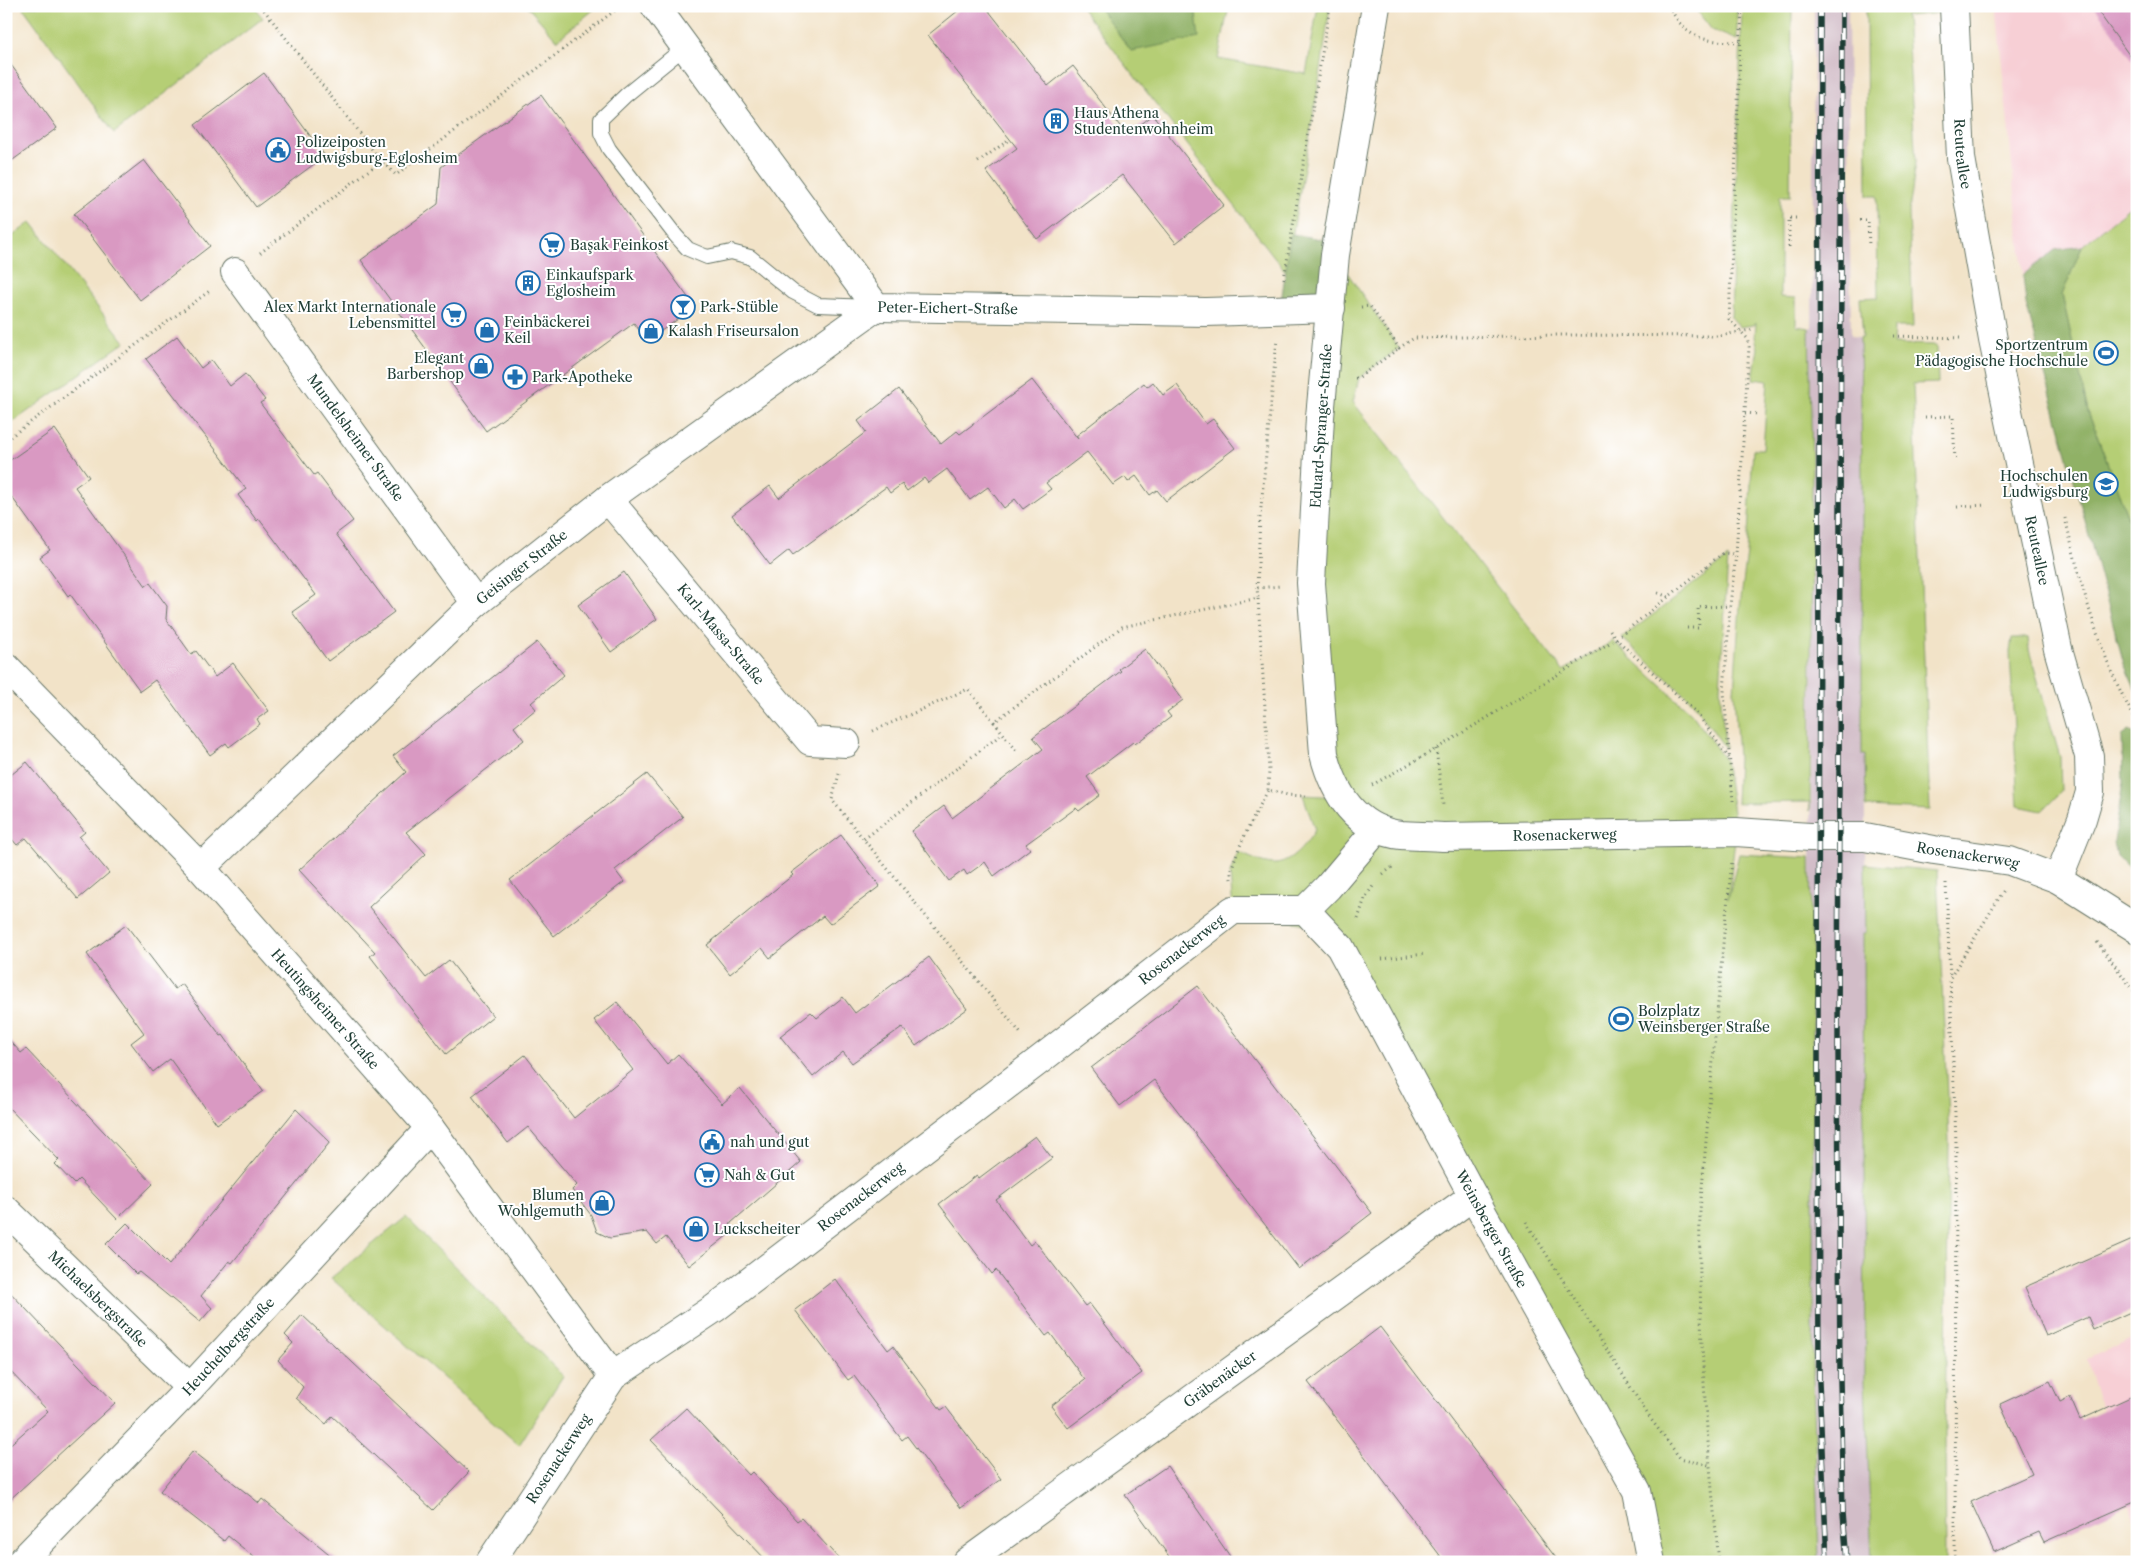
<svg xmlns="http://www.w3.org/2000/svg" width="2143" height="1568" font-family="'Libre Caslon Text',serif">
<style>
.built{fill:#f7cfd5}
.industrial{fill:#d2bdc8}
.green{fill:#b5ce74;stroke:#6a8654}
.forest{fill:#90b166;stroke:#58774d}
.building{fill:#d999c2}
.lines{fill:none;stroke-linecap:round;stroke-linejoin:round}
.lane-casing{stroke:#697768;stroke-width:16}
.street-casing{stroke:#697768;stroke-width:30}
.path{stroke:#697768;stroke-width:3;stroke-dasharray:1 4;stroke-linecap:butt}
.lane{stroke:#fff;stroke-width:14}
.street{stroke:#fff;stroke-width:28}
.rail-casing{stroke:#1f3d34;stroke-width:5.5}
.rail{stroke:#fff;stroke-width:4;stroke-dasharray:11;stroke-linecap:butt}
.labels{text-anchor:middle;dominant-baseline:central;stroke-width:4;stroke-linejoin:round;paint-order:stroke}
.poi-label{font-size:14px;fill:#1f3d34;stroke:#fff;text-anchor:start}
.street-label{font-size:14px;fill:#1f3d34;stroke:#fff}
</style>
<rect width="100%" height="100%" fill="#fff"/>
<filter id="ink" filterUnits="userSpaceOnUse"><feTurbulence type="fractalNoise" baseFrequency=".02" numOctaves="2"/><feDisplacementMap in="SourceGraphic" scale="10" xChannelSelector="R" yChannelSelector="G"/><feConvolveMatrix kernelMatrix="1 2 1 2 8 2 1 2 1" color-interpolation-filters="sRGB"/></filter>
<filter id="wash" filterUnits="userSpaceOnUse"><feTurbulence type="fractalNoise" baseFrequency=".0096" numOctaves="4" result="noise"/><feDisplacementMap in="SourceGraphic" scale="20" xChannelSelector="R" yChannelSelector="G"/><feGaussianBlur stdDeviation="1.12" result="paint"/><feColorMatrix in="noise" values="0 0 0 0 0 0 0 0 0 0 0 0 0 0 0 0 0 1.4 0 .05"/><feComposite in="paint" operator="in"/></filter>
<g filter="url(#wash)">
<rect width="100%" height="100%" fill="#f2e3c8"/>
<path class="built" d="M1996,6H2137V693L2124,664L2026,304Z
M2137,1336V1529L2087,1359Z"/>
<path class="industrial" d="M1814,6H1848L1851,336L1860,337L1862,472V754L1865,755V837L1866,934H1863L1865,1381L1872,1562H1819L1816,1515L1813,1380V934H1811L1812,470L1809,328L1812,327Z"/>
<path class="green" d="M22,6H253L263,18L114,133Z
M527,6H598L557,40Z
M1080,6H1229L1218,59L1306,74L1318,6H1330L1321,70L1286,272Z
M1693,6H1737V40L1712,30Z
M1742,6H1792L1790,196H1780V297L1796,298V326L1809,328L1812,470L1810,811V802L1736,803L1738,758L1734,691L1740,606L1747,553L1753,449H1763L1768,381L1753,379L1758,348L1755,337L1756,322L1754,325L1739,327L1731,318Z
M1866,6H1954V12L1906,16L1916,162L1909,211L1913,327H1894L1893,344L1937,345L1938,383L1913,384L1930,810L1866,807L1865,755H1862V470L1860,337H1863L1860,298L1878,297L1877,196H1867Z
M2137,201V541L2088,412L2062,295L2082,246Z
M31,222L125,342L6,427V241Z
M1335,255L1399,348L1359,378L1353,402L1563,671L1613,641L1692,714L1725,760L1736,832L1728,899L1739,854L1810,858L1811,934H1813V1380L1819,1562H1656L1637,1491L1321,927L1233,910L1230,873L1238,852C1249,857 1261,863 1273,864C1291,865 1307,843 1315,830L1303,795L1339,797L1311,582Z
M1728,558L1720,688L1725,748L1693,702L1622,638Z
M2012,638H2028L2029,650L2060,757L2061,792L2042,811L2018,806L2010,652Z
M1865,864L1937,871L1949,1142L1945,1435L1946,1562H1872L1865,1381L1863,933H1866Z
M406,1217L563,1376L519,1445L331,1278Z"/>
<path class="forest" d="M1098,6H1195L1199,38L1131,51Z
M1291,234L1338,242L1331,308L1280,309Z
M2082,246L2062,295L2088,412L2137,541V693L2124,664L2026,304L2023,275L2055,250Z
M2128,730L2137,734V873L2117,857L2114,842L2123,782L2122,737Z"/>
<g id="blocks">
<path class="building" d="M964,6H985L1048,86L1073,66L1127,135L1153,115L1224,205L1176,243L1122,175L1037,239L986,171L1017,148L928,35Z
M2094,6H2137V66Z
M6,58L57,128L6,165Z
M264,73L325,156L256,207L195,125Z
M541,95L695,307L647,341L634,323L486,431L361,260L438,204L441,167Z
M144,160L210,246L140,300L74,214Z
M177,336L201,368L211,360L230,386L245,374L265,400L260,403L314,475L317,473L353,521L336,534L394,612L328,661L292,612L316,595L259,519L257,521L238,495L246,489L146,359Z
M1032,380L1078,439L1076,436L1144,383L1147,387L1153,382L1163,395L1177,385L1206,424L1213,419L1235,448L1166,501L1157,490L1150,495L1136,476L1128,482L1125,477L1113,485L1087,452L1046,483L1051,489L1023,509L1015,499L1004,508L988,487L970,500L947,469L928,483L924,478L907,491L902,484L890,493L886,487L793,555L789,550L770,565L732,515L770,486L779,498L866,432L858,421L899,389L941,444L957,431L960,434Z
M55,429L89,477L75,487L146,586L150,583L167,606L166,619L191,654L196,651L215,677L233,663L269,711L257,719L260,724L229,747L226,743L210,755L155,680L140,691L70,594L68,596L40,557L50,550L6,489V463Z
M624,572L657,619L611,652L578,605Z
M537,642L564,675L531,703L536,709L514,727L524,740L406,832L426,854L369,907L426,978L449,960L493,1016L446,1054L370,956L375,952L299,870L406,772L393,756Z
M1145,649L1183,700L1167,712L1171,717L1135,744L1133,742L1087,777L1100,795L1079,811L1076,808L1026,844L1030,849L994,876L985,862L967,875L964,870L949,881L911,831L944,806L952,818L1043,749L1033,737L1121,671L1119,669Z
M27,762L85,832L79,837L109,873L78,899L26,838L17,845L6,832V779Z
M647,774L683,817L615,870L624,882L554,936L510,880Z
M841,835L880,886L830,924L823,916L770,958L762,948L730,974L707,945L793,875L791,873Z
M126,925L175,989L182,984L221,1036L223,1035L263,1091L217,1124L170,1059L153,1072L131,1043L144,1033L87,954Z
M929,957L967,1009L916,1046L902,1027L852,1063L843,1052L813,1077L780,1036L811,1012L817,1018L843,997L855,1013Z
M1198,986L1372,1213L1299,1269L1154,1080L1120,1106L1091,1068Z
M617,1002L667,1064L678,1054L722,1104L740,1088L801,1162L731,1223L728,1235L689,1266L666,1237L657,1244L647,1232L610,1238L597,1232L591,1215L572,1190L577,1185L528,1127L508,1143L472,1096L525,1055L574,1118L633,1070L594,1020Z
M6,1036L21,1053L26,1049L153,1184L117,1219L79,1179L74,1184L55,1164L59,1160L6,1105Z
M296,1109L330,1142L232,1263L229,1261L201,1296L212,1308L200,1322L139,1272L136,1274L106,1244L127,1223L169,1265Z
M1035,1136L1052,1158L996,1200L1030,1245L1035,1241L1085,1306L1089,1303L1142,1373L1068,1428L1051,1406L1085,1380L1050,1333L1046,1336L996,1270L992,1274L939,1204L977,1175L979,1178Z
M2137,1238V1309L2093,1329L2088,1317L2046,1336L2025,1287Z
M835,1279L888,1350L893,1346L941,1410L946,1407L1001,1479L961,1508L907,1436L902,1440L854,1376L848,1380L795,1310Z
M6,1288L115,1403L6,1503V1448L48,1411L6,1367Z
M302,1315L469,1472L433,1510L332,1416L326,1424L296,1398L303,1387L278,1360L293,1343L285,1335Z
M1380,1327L1438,1403L1559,1562H1445L1366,1458L1308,1382Z
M2050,1381L2060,1402L2070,1397L2080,1420L2137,1394V1501L2044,1542L2039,1532L1994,1552L1971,1502L2032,1474L2000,1404Z
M686,1408L749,1475L752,1472L797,1521L801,1518L842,1562H768L651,1440Z
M193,1451L259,1503L262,1499L339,1562H260L228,1536L224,1541L160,1491Z
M1167,1466L1234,1562H1173L1125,1495Z"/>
</g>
</g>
<g filter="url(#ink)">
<use href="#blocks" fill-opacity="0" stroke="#697768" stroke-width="1"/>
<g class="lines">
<g class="lane-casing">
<path id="lane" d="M685,47L626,95L601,119V133L609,149L676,236L688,249L707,257L731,252L750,257L793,292L818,305L871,307"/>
</g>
<g class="street-casing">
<g id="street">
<path id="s1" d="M655,6L876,307L1206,312L1331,308"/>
<path id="s2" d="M1376,6L1335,255L1320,417L1311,583L1324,754C1334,793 1356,830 1401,835C1415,836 1429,836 1443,837L1736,832L1810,837H1865L1934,850L2010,861L2058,879L2137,929"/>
<path id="s3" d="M1954,6L1961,158L1993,340L2058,649L2089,756L2090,792L2082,819L2058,879"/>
<path id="s4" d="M235,272L476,603"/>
<path id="s5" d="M608,499L810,741L846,743"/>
<path id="s6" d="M6,667L201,868L430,1128L613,1376"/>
<path id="s7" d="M201,868L476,603L608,499L876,307"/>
<path id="s8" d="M1305,910L1340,947L1473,1196L1637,1491L1651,1562"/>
<path id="s9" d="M6,1210L190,1388"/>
<path id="s10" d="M21,1562L190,1388L430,1128"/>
<path id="s11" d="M490,1562L613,1376L715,1308L1041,1059L1233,910H1305L1328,887L1377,829"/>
<path id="s12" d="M967,1562L1473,1196"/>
</g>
</g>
<path class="path" d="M261,6L381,161
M1669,6C1688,42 1705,41 1741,42
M978,162L1010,139
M1860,220H1868L1869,247
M1789,247V218H1798
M260,253L381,161L396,175L621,6
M1284,279L1330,6
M1361,307L1370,306L1399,348L1414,338L1558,335L1719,336L1755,329
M1894,336L1960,338
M1355,378H1358L1399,348
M1745,413L1758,414
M1925,417L1953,416L1955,462
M6,440L211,290
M1957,507L1985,505
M2065,518C2082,588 2100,659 2137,722
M1257,588L1260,518L1277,339
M1658,593L1669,597
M1258,599L1269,770L1268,790
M1687,628H1699L1698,607L1730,606
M1610,630L1616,639L1696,712L1729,758
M994,722L1017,751
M873,731L968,689L994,722L1122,627L1258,598L1257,588L1281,586
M1436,749L1443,805
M839,774L832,800L1022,1035
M1372,785L1436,749L1616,639L1723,553L1736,554
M1733,801L1724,692L1730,606L1736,554L1749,347L1747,338L1729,319L1742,6
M864,839L1003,733
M1383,874L1394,866
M1231,879C1229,860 1258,810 1268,790L1288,795L1306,796
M1946,883L1950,977
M1358,919L1365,898L1373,886
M2097,942L2137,995
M1382,959L1425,954
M1526,1222L1650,1418L1680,1458L1709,1465
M1719,1562C1707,1446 1698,1328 1700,1211L1724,933L1732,862
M1955,1562L1956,1143L1950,978L2004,890"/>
<use href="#lane" class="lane"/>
<use href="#street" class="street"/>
<g class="rail-casing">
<path id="rail" d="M1820,6L1818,1044L1819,1382L1827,1562
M1842,6L1838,1043L1840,1379L1843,1513L1847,1562"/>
</g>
<use href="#rail" class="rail"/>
</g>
</g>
<defs>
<g id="building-ring" transform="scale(1.25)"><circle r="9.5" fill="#fff" stroke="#1f6fb2" stroke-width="1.5"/><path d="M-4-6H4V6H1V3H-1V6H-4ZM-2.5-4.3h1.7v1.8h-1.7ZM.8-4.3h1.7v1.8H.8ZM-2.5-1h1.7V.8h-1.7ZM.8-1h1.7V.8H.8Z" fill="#1f6fb2"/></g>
<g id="civic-ring" transform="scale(1.25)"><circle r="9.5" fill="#fff" stroke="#1f6fb2" stroke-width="1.5"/><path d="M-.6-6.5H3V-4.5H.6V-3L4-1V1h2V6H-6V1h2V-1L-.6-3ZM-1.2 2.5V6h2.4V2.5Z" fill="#1f6fb2"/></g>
<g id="supermarket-ring" transform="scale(1.25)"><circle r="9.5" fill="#fff" stroke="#1f6fb2" stroke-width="1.5"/><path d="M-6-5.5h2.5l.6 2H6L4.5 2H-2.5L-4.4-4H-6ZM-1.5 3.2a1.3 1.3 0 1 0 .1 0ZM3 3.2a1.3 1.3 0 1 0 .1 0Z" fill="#1f6fb2"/></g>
<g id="bar-ring" transform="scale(1.25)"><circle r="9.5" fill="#fff" stroke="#1f6fb2" stroke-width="1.5"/><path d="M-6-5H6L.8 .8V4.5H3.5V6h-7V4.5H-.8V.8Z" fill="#1f6fb2"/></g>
<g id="shop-ring" transform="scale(1.25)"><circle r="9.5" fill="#fff" stroke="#1f6fb2" stroke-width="1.5"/><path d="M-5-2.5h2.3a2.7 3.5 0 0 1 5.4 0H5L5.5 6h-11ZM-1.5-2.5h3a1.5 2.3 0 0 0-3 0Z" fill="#1f6fb2"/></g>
<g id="stadium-ring" transform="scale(1.25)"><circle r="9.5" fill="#fff" stroke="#1f6fb2" stroke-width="1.5"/><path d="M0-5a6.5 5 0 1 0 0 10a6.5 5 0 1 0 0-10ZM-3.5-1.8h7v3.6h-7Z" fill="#1f6fb2"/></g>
<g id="pharmacy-ring" transform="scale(1.25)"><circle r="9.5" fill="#fff" stroke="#1f6fb2" stroke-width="1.5"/><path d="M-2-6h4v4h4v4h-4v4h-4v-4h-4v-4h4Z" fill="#1f6fb2"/></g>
<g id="university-ring" transform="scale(1.25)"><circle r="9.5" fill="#fff" stroke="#1f6fb2" stroke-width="1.5"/><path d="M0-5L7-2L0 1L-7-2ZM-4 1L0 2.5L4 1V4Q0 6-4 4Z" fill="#1f6fb2"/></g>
</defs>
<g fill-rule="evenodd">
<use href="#building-ring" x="1056" y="121"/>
<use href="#civic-ring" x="278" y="150"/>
<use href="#supermarket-ring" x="552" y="245"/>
<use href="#building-ring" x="528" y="283"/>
<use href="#bar-ring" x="683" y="307"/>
<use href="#supermarket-ring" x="454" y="315"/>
<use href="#shop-ring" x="487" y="330"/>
<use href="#shop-ring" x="651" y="331"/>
<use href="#stadium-ring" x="2106" y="353"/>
<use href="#shop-ring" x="481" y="366"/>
<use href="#pharmacy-ring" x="515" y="377"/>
<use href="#university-ring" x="2106" y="484"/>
<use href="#stadium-ring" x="1621" y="1019"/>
<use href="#civic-ring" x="712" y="1142"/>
<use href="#supermarket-ring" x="707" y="1175"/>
<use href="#shop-ring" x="602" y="1203"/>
<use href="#shop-ring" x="696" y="1229"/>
</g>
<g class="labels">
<g class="poi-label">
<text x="1074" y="113">Haus Athena<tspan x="1074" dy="16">Studentenwohnheim</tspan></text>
<text x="296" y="142">Polizeiposten<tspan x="296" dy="16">Ludwigsburg-Eglosheim</tspan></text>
<text x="570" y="245">Başak Feinkost</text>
<text x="546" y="275">Einkaufspark<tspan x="546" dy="16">Eglosheim</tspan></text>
<text x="436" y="307" text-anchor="end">Alex Markt Internationale<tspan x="436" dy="16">Lebensmittel</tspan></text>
<text x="700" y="307">Park-Stüble</text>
<text x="504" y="322">Feinbäckerei<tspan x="504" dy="16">Keil</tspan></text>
<text x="668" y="331">Kalash Friseursalon</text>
<text x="2088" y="345" text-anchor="end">Sportzentrum<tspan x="2088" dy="16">Pädagogische Hochschule</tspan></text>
<text x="464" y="358" text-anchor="end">Elegant<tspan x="464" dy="16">Barbershop</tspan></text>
<text x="532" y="377">Park-Apotheke</text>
<text x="2088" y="476" text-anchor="end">Hochschulen<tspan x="2088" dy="16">Ludwigsburg</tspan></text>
<text x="1638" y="1011">Bolzplatz<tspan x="1638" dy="16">Weinsberger Straße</tspan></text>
<text x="730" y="1142">nah und gut</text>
<text x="724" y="1175">Nah &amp; Gut</text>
<text x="584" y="1195" text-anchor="end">Blumen<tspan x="584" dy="16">Wohlgemuth</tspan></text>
<text x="714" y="1229">Luckscheiter</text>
</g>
<g class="street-label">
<text stroke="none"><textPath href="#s3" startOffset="148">Reuteallee</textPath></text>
<text stroke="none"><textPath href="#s1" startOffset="445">Peter-Eichert-Straße</textPath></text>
<text transform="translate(1321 426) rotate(-86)">Eduard-Spranger-Straße</text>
<text stroke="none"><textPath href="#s4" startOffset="205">Mundelsheimer Straße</textPath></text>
<text stroke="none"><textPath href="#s3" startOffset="552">Reuteallee</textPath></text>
<text stroke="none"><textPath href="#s7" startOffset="440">Geisinger Straße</textPath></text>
<text stroke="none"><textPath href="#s5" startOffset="176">Karl-Massa-Straße</textPath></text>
<text stroke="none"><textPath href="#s2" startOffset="1036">Rosenackerweg</textPath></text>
<text stroke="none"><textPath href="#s2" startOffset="1441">Rosenackerweg</textPath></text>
<text stroke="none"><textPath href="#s11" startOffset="934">Rosenackerweg</textPath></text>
<text stroke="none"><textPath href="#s6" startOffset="468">Heutingsheimer Straße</textPath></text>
<text stroke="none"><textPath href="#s11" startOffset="529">Rosenackerweg</textPath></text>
<text stroke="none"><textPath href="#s8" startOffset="371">Weinsberger Straße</textPath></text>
<text stroke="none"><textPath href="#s9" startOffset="128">Michaelsbergstraße</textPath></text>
<text stroke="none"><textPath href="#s10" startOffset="299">Heuchelbergstraße</textPath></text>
<text stroke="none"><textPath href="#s12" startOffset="312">Gräbenäcker</textPath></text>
<text stroke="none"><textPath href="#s11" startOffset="124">Rosenackerweg</textPath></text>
</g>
</g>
<rect width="2143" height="1568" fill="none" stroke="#fff" stroke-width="25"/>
</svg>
